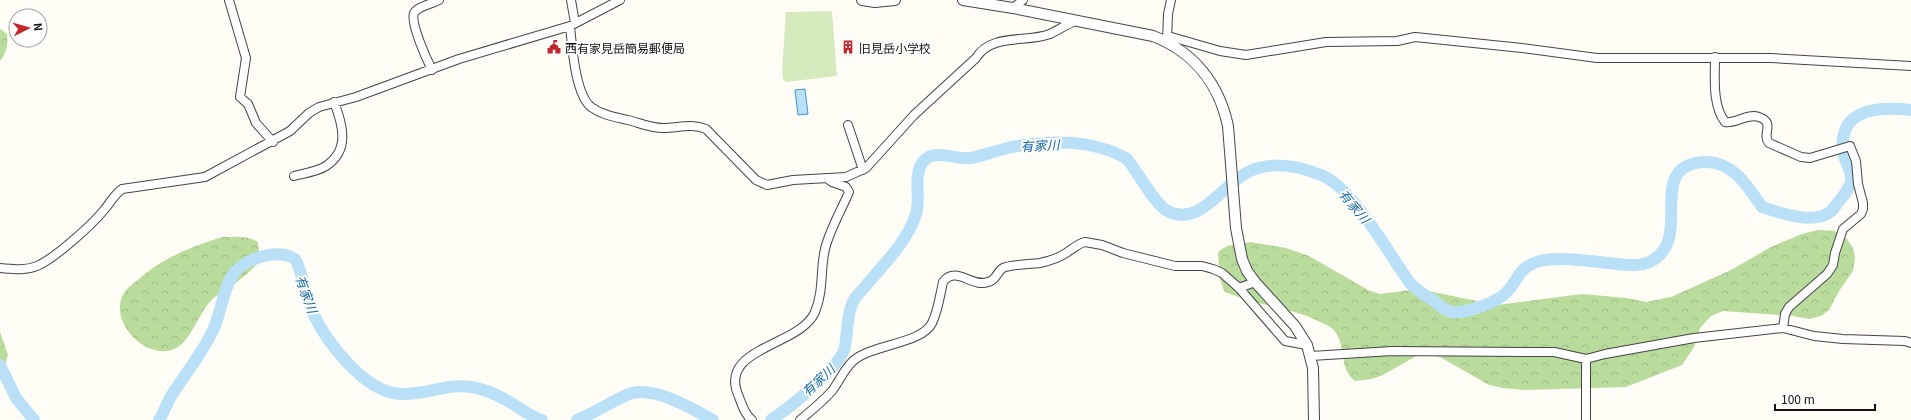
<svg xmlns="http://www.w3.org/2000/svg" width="1911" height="420" font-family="Georgia,'Noto Sans JP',serif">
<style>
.forest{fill:url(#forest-crowns)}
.park{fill:#d5ebbd}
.water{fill:#b9e0f7;stroke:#3f96cf}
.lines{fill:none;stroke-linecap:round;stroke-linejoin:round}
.river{stroke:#b9e0f7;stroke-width:12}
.minor-casing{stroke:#444;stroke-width:10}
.tertiary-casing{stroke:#444;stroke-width:12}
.minor{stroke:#fff;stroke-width:8}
.tertiary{stroke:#fff;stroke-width:10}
.labels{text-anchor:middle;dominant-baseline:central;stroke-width:4;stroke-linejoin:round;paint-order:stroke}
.poi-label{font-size:12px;fill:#111;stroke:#fff;text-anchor:start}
.water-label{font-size:13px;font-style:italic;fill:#1768a6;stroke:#fff}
</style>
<defs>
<pattern id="forest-crowns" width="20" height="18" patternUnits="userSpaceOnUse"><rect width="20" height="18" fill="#b9dc9c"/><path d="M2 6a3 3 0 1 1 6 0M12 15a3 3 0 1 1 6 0" fill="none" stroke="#9ebc85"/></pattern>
</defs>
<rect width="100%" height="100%" fill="#fffdf5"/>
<path class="forest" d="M0,29L7,34C8,44 7,53 0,61Z
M1818,230L1835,231L1847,239L1853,248L1855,257L1853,271L1839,291L1829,310L1821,316L1809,319L1793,316L1723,311L1711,316L1700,328L1694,347L1682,365L1626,387L1525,390L1503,388L1489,385L1440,357L1432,355H1418L1383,375L1372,379L1355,381C1337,366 1348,346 1333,329C1330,326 1325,324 1320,322C1289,306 1254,306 1224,291L1220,279L1218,254L1219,251L1227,246L1250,242L1286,248L1309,256L1368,290L1380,294L1418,289L1497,305L1582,294L1627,298L1646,302L1671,297L1731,270L1771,247L1802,234Z
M222,237C235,237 247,235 258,242C258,247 260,256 259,260C253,273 226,289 215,297C199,309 192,342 174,349C146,361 107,321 124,293C127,288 134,283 139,279C164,257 191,247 222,237Z
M0,332L8,355L2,375L0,376Z"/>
<path class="park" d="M832,11L837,76L786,82L783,79L782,70L786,12Z"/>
<path class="water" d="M805,89L808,114L798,115L795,90Z"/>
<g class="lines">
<path class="river" d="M0,365L16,398L34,420
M159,420C165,411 168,399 175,390C189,369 203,352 214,328C221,312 224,286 234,273C247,258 278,248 295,259C304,274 304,295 312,311C326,342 366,394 402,394C425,395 448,383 471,387C486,389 500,396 513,404C523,410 531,417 542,420
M577,420C596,413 614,399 632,393C656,387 693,409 713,420
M771,420C789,408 841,367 845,347C848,332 846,316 853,302C856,295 864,289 868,283C886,262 908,240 916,214C921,198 913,177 922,163C933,147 955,160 971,158C985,155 998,150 1012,147C1049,140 1094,139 1127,159C1137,171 1155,204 1166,210C1199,230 1224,182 1250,171C1272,161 1299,166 1321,175C1353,187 1389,255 1410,283C1416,290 1426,296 1434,301C1439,305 1445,311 1452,312C1465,314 1498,302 1507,292C1519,279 1518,267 1540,261C1565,255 1604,264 1630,265C1645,266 1657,261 1665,248C1682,219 1652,164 1705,162C1733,161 1748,187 1762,207C1780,213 1813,225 1830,212C1834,209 1837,203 1840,200C1844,195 1849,189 1851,182C1853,172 1846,165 1844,156C1835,109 1877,106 1911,110"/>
<g class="minor-casing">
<path id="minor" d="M229,0L246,58L240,97L248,104L256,123L273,142
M571,0L575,23
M1013,8L1023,0
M570,26C572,45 575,94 591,107C602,115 615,117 628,120C640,123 650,128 663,128C678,128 692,123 706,129L756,180L767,185L793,180L846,177L866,168L914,115L976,58C991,33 1026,43 1050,34C1058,30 1066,25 1075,21
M1168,36L1220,51L1246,55L1326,42L1397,41L1415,37L1522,48L1597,58H1771L1911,66
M1167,41L1168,14L1171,0
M1715,57C1715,77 1712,105 1725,122C1736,124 1747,113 1759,117C1776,123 1761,134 1769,143L1801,157L1810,158L1850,146L1856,161L1858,184L1863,203V209L1861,214L1843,229L1835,253L1833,265L1827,274L1789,307L1785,314L1783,328
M432,70C427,60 410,23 414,13C418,6 432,4 439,0
M848,125L863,170
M294,176C304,173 317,172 326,166C350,150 343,125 334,102
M0,268C13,269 25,271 37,266C54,259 92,225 104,210C110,203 114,195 122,189L205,177L290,131L309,113L319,107L356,97L459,59L570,26L620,0
M1239,288L1255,282
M1311,356L1392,351L1529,352H1554L1586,359L1605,354L1694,338L1783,328L1814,336L1843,339L1905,341L1911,343
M752,420C745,415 742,405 739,397C716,347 800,347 815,312C824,290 820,270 825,249C830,229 841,211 849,192L846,187L832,182L828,179
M800,420C811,411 822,402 832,391C839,382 844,369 853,361C872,344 922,344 932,323C938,311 940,295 943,282C956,265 972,288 988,282C997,280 997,271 1003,268C1009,265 1032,264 1040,263C1049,261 1059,258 1066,253C1073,249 1077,244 1085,242L1102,245L1123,253L1175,266H1202L1213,269L1222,273L1239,288L1285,341L1307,345
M1586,420V359"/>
</g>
<g class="tertiary-casing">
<path id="tertiary" d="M862,0L875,2L895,0
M963,0L1013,8L1153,36C1194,52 1219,84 1228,126L1236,228L1242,259L1247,271L1255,282L1295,326L1307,345L1313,368L1314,420"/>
</g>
<use href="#minor" class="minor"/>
<use href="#tertiary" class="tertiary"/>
</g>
<defs>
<g id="civic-bare" transform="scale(1.08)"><path d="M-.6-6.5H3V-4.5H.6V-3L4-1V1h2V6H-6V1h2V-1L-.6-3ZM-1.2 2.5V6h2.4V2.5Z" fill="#c4262e" stroke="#fff" stroke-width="2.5" paint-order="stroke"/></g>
<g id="building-bare" transform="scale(1.08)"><path d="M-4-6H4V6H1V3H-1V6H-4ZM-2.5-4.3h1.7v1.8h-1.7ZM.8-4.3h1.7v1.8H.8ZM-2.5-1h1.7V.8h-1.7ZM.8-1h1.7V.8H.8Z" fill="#c4262e" stroke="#fff" stroke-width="2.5" paint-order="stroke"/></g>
</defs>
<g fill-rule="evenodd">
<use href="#civic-bare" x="554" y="47"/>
<use href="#building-bare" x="848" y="47"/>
</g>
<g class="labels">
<g class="poi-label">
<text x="565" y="47">西有家見岳簡易郵便局</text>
<text x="859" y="47">旧見岳小学校</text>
</g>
<g class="water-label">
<text transform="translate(1040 145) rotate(-3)">有家川</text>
<text transform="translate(1355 206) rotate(50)">有家川</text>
<text transform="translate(307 294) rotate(70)">有家川</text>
<text transform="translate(818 380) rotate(-43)">有家川</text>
</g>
</g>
<g transform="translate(28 28) rotate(84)"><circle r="19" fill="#ffffff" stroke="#a0a0a0"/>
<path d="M0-3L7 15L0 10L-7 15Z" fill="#c4262e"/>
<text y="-6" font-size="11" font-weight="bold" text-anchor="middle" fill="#111111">N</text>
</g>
<path d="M1775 404v6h100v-6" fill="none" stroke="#111111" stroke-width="2"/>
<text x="1781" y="404" font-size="12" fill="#111111" stroke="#ffffff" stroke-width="3" paint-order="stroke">100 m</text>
</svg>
